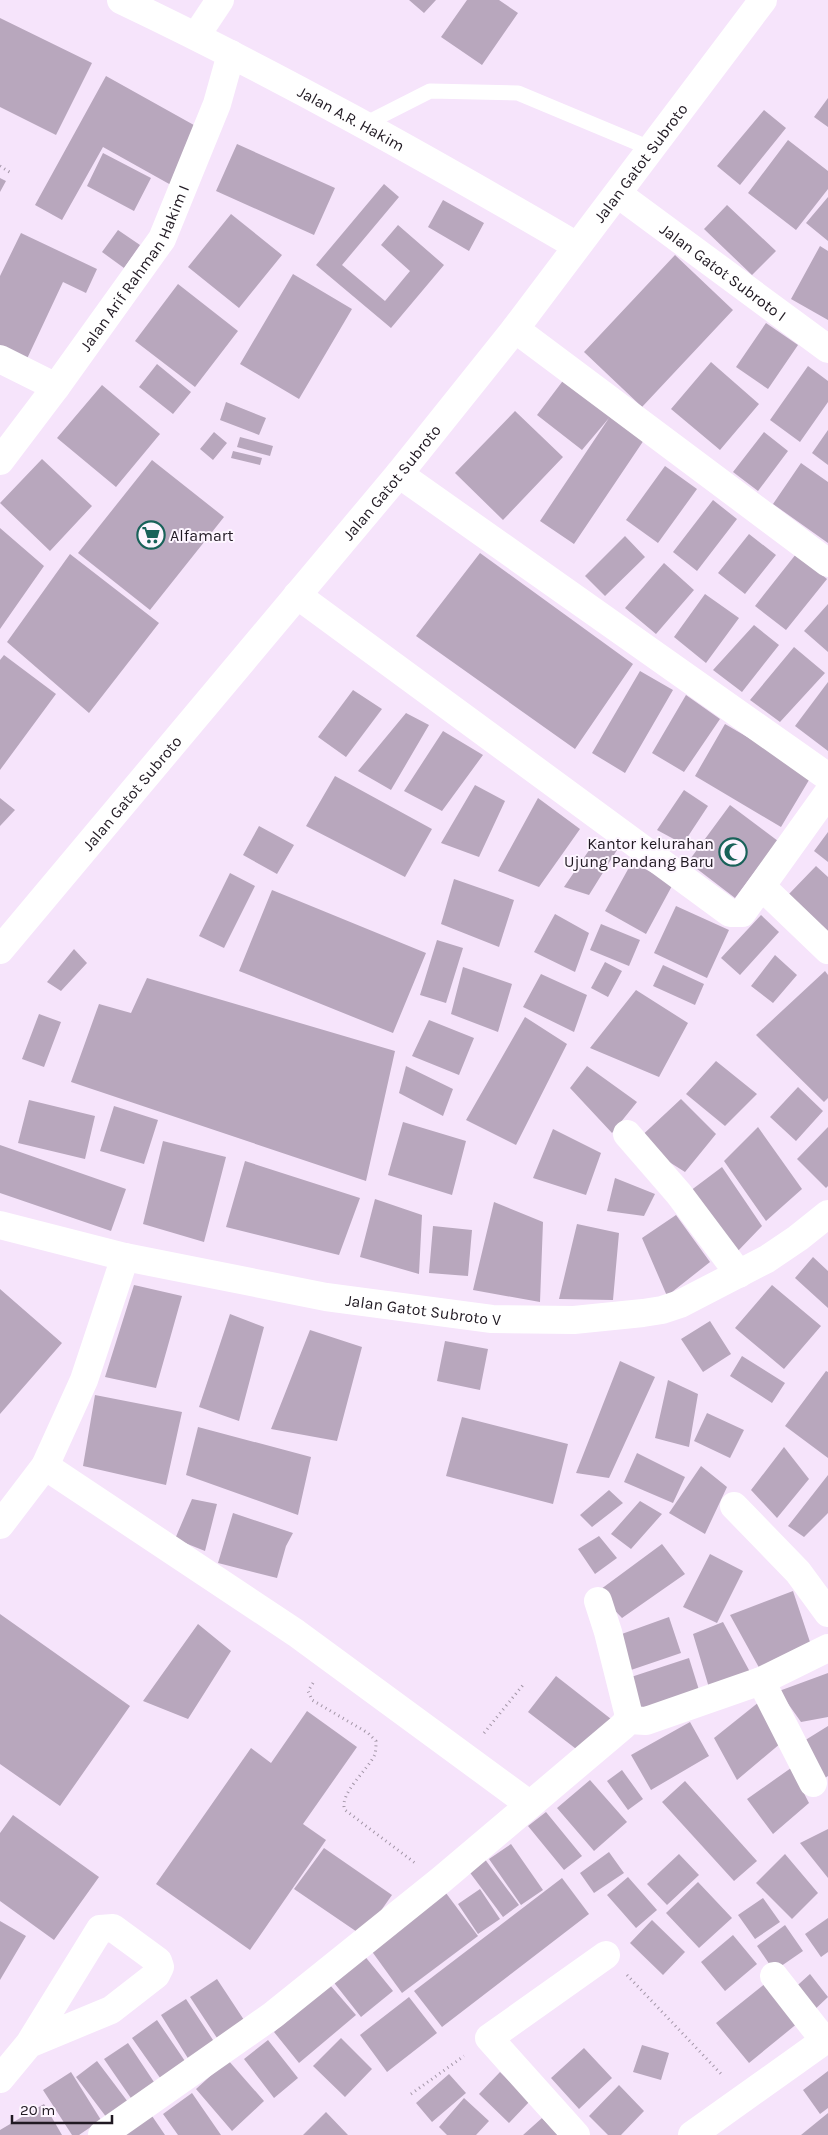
<svg xmlns="http://www.w3.org/2000/svg" width="828" height="2135" font-family="Karla,sans-serif">
<style>
.building{fill:#b8a7bd}
.lines{fill:none;stroke-linecap:round;stroke-linejoin:round}
.path{stroke:#a396a7;stroke-width:3;stroke-dasharray:1 4;stroke-linecap:butt}
.service{stroke:#fff;stroke-width:15}
.minor{stroke:#fff;stroke-width:28}
.tertiary{stroke:#fff;stroke-width:28}
.labels{text-anchor:middle;dominant-baseline:central;stroke-width:4;stroke-linejoin:round;paint-order:stroke}
.street-label{font-size:16px;fill:#201922;stroke:#fdf5ff}
.poi-label{font-size:16px;fill:#201922;stroke:#fdf5ff;text-anchor:start}
</style>
<rect width="100%" height="100%" fill="#f6e4fb"/>
<path class="building" d="M409,0H436L424,13Z
M467,0H499L518,13L482,65L441,37Z
M0,18L92,63L56,135L0,107Z
M106,76L201,129L171,185L103,147L62,220L35,205Z
M828,98V127L814,117Z
M764,110L786,128L740,185L717,166Z
M788,140L828,171V189L796,230L748,193Z
M237,144L335,188L314,235L216,191Z
M103,153L151,178L134,211L87,186Z
M0,178L6,181L0,192Z
M384,184L399,197L342,265L385,301L410,271L381,245L398,225L444,265L391,328L316,265Z
M828,197V241L806,223Z
M443,200L484,223L469,251L428,227Z
M727,205L776,251L752,275L704,229Z
M231,214L282,255L239,308L188,267Z
M118,230L140,245L124,268L102,252Z
M21,233L97,269L86,293L63,282L25,363L0,350V276Z
M820,246L828,251V320L791,299Z
M675,255L733,310L642,407L584,352Z
M293,274L352,309L299,399L240,364Z
M178,284L238,331L195,387L135,341Z
M766,323L798,345L768,389L736,367Z
M711,362L759,404L720,450L671,409Z
M157,364L191,392L173,414L139,387Z
M808,366L828,381V402L800,442L770,420Z
M565,378L644,440L574,544L540,521L609,418L582,450L537,415Z
M102,385L160,434L116,487L57,438Z
M226,402L266,418L259,435L220,420Z
M515,411L563,457L503,520L455,473Z
M828,430V465L812,453Z
M214,432L227,443L213,460L200,449Z
M764,432L788,451L758,491L733,472Z
M240,437L273,446L270,456L237,447Z
M233,451L262,458L260,465L231,458Z
M42,459L92,506L50,551L0,503Z
M152,460L224,517L150,610L78,553Z
M801,463L828,482V543L773,504Z
M665,466L697,489L658,543L626,520Z
M713,500L737,519L697,571L673,552Z
M0,528L44,566L0,629Z
M749,534L776,555L745,594L718,573Z
M625,536L645,557L605,596L585,576Z
M480,553L633,664L575,749L416,636Z
M70,554L159,623L89,713L7,642Z
M796,554L827,579L786,630L755,606Z
M664,563L694,590L656,634L625,608Z
M705,594L739,618L706,663L674,637Z
M828,604V652L804,631Z
M754,625L779,645L742,692L713,670Z
M794,647L825,673L780,722L750,700Z
M4,655L56,694L0,770V660Z
M640,671L673,690L625,773L592,753Z
M828,682V751L795,726Z
M353,690L382,709L346,757L318,737Z
M686,695L720,719L684,772L652,753Z
M406,713L429,725L391,790L358,771Z
M725,724L812,775L781,827L695,776Z
M443,731L483,755L442,811L404,791Z
M335,776L432,829L405,877L306,826Z
M475,785L505,801L479,857L441,843Z
M684,790L708,806L683,844L657,830Z
M0,798L15,810L0,826Z
M538,798L580,829L539,887L498,871Z
M730,805L778,841L735,898L688,862Z
M259,826L294,845L277,874L243,855Z
M828,832V862L814,851Z
M596,840L617,850L589,895L564,887Z
M632,862L673,884L646,934L605,911Z
M816,866L828,877V932L788,895Z
M230,873L255,886L224,948L199,936Z
M454,879L514,900L499,947L441,924Z
M272,890L426,953L393,1033L239,971Z
M676,906L729,930L707,978L654,953Z
M555,914L589,933L575,972L534,952Z
M761,915L779,932L740,975L721,958Z
M601,924L640,940L629,966L590,950Z
M437,940L463,948L446,1003L420,995Z
M74,949L87,963L61,991L47,982Z
M775,955L797,975L773,1003L751,986Z
M605,962L622,971L608,997L591,988Z
M663,965L704,984L695,1005L653,986Z
M463,967L512,984L498,1032L451,1014Z
M825,971L828,975V1098L824,1102L756,1035Z
M541,974L587,995L574,1032L523,1007Z
M147,978L395,1051L366,1181L71,1082L99,1004L131,1013Z
M636,990L688,1023L659,1077L590,1048Z
M39,1014L61,1022L44,1067L22,1059Z
M525,1017L567,1044L516,1145L466,1120Z
M429,1020L474,1038L459,1075L412,1056Z
M716,1061L757,1094L725,1126L686,1094Z
M406,1066L453,1089L443,1116L399,1093Z
M587,1066L637,1102L612,1133L570,1088Z
M798,1087L823,1111L796,1141L770,1117Z
M681,1099L716,1134L685,1172L636,1141Z
M29,1100L95,1116L85,1159L18,1143Z
M114,1106L158,1120L144,1164L100,1151Z
M403,1122L466,1141L452,1195L388,1175Z
M758,1127L802,1189L766,1221L724,1161Z
M828,1127V1186L826,1188L797,1159Z
M553,1129L601,1153L586,1195L533,1178Z
M163,1141L226,1157L204,1242L143,1224Z
M0,1145L126,1189L111,1231L0,1193Z
M245,1161L360,1198L339,1255L226,1227Z
M722,1167L762,1226L735,1254L686,1194Z
M615,1178L655,1194L644,1216L607,1211Z
M375,1199L422,1215L419,1274L360,1257Z
M494,1202L543,1222L540,1302L473,1290Z
M676,1215L710,1262L667,1296L642,1238Z
M577,1224L619,1233L613,1300L559,1299Z
M433,1226L472,1230L468,1276L429,1273Z
M813,1257L828,1271V1308L795,1278Z
M134,1285L182,1296L156,1388L105,1377Z
M772,1285L821,1326L784,1369L735,1328Z
M0,1289L62,1343L0,1414Z
M230,1314L264,1327L239,1421L199,1407Z
M710,1321L731,1354L703,1372L681,1339Z
M310,1330L362,1347L337,1441L271,1429Z
M445,1341L488,1349L480,1390L437,1381Z
M742,1356L785,1383L772,1403L730,1376Z
M620,1361L655,1377L609,1478L576,1473Z
M826,1371L828,1372V1458L785,1426Z
M668,1380L698,1394L689,1447L655,1438Z
M95,1395L182,1412L166,1485L83,1466Z
M707,1413L744,1430L730,1458L694,1441Z
M462,1417L568,1444L553,1504L446,1476Z
M198,1427L311,1457L298,1515L186,1475Z
M784,1447L809,1479L777,1518L751,1490Z
M637,1453L685,1477L673,1503L624,1482Z
M701,1466L727,1487L705,1534L669,1513Z
M828,1475V1513L804,1537L788,1526Z
M609,1490L623,1503L592,1527L580,1515Z
M192,1499L217,1504L205,1551L175,1539Z
M640,1501L662,1514L631,1549L611,1534Z
M233,1513L293,1533L286,1546L277,1578L218,1563Z
M599,1536L617,1558L595,1574L578,1549Z
M662,1544L685,1574L622,1618L597,1592Z
M710,1554L743,1571L717,1623L683,1607Z
M793,1591L814,1654L762,1673L730,1615Z
M0,1614L130,1706L60,1806L0,1764Z
M669,1617L681,1653L631,1670L619,1635Z
M723,1622L750,1672L710,1691L693,1634Z
M198,1624L231,1651L188,1719L143,1701Z
M689,1658L699,1690L638,1710L628,1678Z
M828,1673V1717L801,1722L779,1691Z
M556,1676L611,1719L584,1755L528,1712Z
M759,1702L781,1743L737,1780L714,1738Z
M307,1711L357,1747L303,1824L326,1840L250,1950L156,1884L251,1748L271,1763Z
M690,1722L709,1756L651,1790L631,1755Z
M828,1726V1776L825,1778L799,1744Z
M791,1768L809,1803L773,1834L747,1799Z
M622,1770L643,1799L628,1810L607,1781Z
M590,1780L627,1822L594,1851L557,1808Z
M685,1781L757,1861L734,1881L662,1802Z
M546,1812L582,1856L564,1870L528,1826Z
M13,1815L99,1877L54,1940L0,1901V1833Z
M828,1829V1878L800,1843Z
M511,1844L543,1890L521,1905L489,1859Z
M324,1848L392,1895L363,1936L294,1889Z
M609,1852L624,1873L594,1893L580,1873Z
M679,1854L699,1875L667,1905L647,1884Z
M785,1854L818,1893L792,1919L756,1883Z
M484,1858L519,1905L503,1917L468,1870Z
M628,1877L657,1910L636,1928L607,1895Z
M562,1878L589,1914L442,2027L414,1991Z
M698,1882L732,1918L699,1948L666,1913Z
M443,1889L478,1936L402,1993L368,1946Z
M480,1889L500,1919L478,1934L458,1904Z
M763,1898L780,1922L755,1939L738,1915Z
M828,1918V1952L821,1957L805,1934Z
M652,1920L685,1952L663,1975L630,1943Z
M0,1921L26,1936L0,1980Z
M785,1925L803,1951L774,1971L757,1946Z
M733,1935L757,1964L725,1991L701,1962Z
M359,1949L393,1991L361,2017L328,1975Z
M810,1974L828,1997L810,2014L790,1992Z
M772,1978L804,2018L749,2063L716,2023Z
M217,1979L246,2023L219,2041L190,1997Z
M330,1985L356,2015L299,2063L274,2032Z
M409,1997L437,2033L387,2072L360,2035Z
M186,1999L215,2043L189,2060L161,2015Z
M157,2020L187,2064L163,2082L132,2038Z
M341,2038L372,2069L345,2097L313,2066Z
M268,2040L298,2078L274,2098L244,2059Z
M128,2043L158,2088L135,2104L104,2059Z
M642,2045L669,2053L661,2080L633,2072Z
M584,2048L612,2078L579,2109L551,2078Z
M228,2060L264,2101L232,2131L196,2089Z
M97,2061L131,2106L110,2122L76,2077Z
M828,2071V2108L820,2114L803,2090Z
M71,2072L101,2120L79,2135H72L43,2090Z
M500,2072L530,2101L509,2123L479,2094Z
M449,2074L466,2093L432,2122L416,2103Z
M619,2085L644,2111L621,2135H608L589,2116Z
M192,2093L221,2135H178L163,2114Z
M464,2098L489,2121L476,2135H447L439,2127Z
M44,2104L62,2135H0V2130Z
M326,2112L348,2135H303Z
M150,2113L165,2135H120Z
M828,2113V2135H801Z
M542,2118L558,2135H523Z"/>
<g class="lines">
<path class="path" d="M0,166L11,173
M313,1683L308,1691L312,1700L368,1733L376,1741C376,1745 376,1750 375,1754C369,1769 338,1794 345,1810L415,1863
M484,1733L523,1685
M627,1975L723,2076
M411,2094L464,2056"/>
<path class="service" d="M363,125L430,91L518,93L652,149"/>
<g class="minor">
<path d="M196,36L220,0"/>
<path id="s1" d="M618,194L828,349"/>
<path d="M515,329L828,563"/>
<path d="M0,359L56,387"/>
<path id="s2" d="M0,461L56,387L162,239L217,104L231,54"/>
<path d="M399,474L828,777"/>
<path d="M297,595L730,913H742L828,793"/>
<path d="M762,887L828,950"/>
<path d="M627,1134L679,1194L739,1274"/>
<path id="s3" d="M0,1225L125,1257L326,1297L492,1319L574,1320L643,1313L662,1310L680,1304L767,1259L798,1238L828,1214"/>
<path d="M45,1466L296,1633L529,1804"/>
<path d="M734,1506L798,1572L828,1613"/>
<path d="M0,1525L45,1466L84,1380L125,1257"/>
<path d="M761,1681L813,1783"/>
<path d="M628,1720L646,1721L761,1681L828,1648"/>
<path d="M774,1976L824,2040"/>
<path d="M0,2079L29,2044L111,2010L156,1975L160,1967L158,1961L113,1928L100,1929L29,2044"/>
<path d="M102,2135L273,2015L441,1880L623,1726L628,1720V1712L608,1632L598,1601"/>
<path d="M576,2135L489,2038L606,1955"/>
<path d="M692,2135L828,2038"/>
</g>
<g class="tertiary">
<path id="s4" d="M121,0C277,74 428,159 577,246"/>
<path id="s5" d="M0,950L399,474L515,329L763,0"/>
</g>
</g>
<defs>
<g id="supermarket-ring" transform="scale(1.4375)"><circle r="9.5" fill="#fdf5ff" stroke="#186259" stroke-width="1.5"/><path d="M-6-5.5h2.5l.6 2H6L4.5 2H-2.5L-4.4-4H-6ZM-1.5 3.2a1.3 1.3 0 1 0 .1 0ZM3 3.2a1.3 1.3 0 1 0 .1 0Z" fill="#186259"/></g>
<g id="mosque-ring" transform="scale(1.4375)"><circle r="9.5" fill="#fdf5ff" stroke="#186259" stroke-width="1.5"/><path d="M3.5-4.9A6 6 0 1 0 3.5 4.9A5 5 0 1 1 3.5-4.9Z" fill="#186259"/></g>
</defs>
<g fill-rule="evenodd">
<use href="#supermarket-ring" x="151" y="535"/>
<use href="#mosque-ring" x="733" y="852"/>
</g>
<g class="labels">
<g class="street-label">
<text stroke="none"><textPath href="#s4" startOffset="259">Jalan A.R. Hakim</textPath></text>
<text stroke="none"><textPath href="#s5" startOffset="1015">Jalan Gatot Subroto</textPath></text>
<text stroke="none"><textPath href="#s2" startOffset="236">Jalan Arif Rahman Hakim I</textPath></text>
<text stroke="none"><textPath href="#s1" startOffset="131">Jalan Gatot Subroto I</textPath></text>
<text stroke="none"><textPath href="#s5" startOffset="610">Jalan Gatot Subroto</textPath></text>
<text stroke="none"><textPath href="#s5" startOffset="205">Jalan Gatot Subroto</textPath></text>
<text stroke="none"><textPath href="#s3" startOffset="432">Jalan Gatot Subroto V</textPath></text>
</g>
<g class="poi-label">
<text x="170" y="535">Alfamart</text>
<text x="714" y="843" text-anchor="end">Kantor kelurahan<tspan x="714" dy="18">Ujung Pandang Baru</tspan></text>
</g>
</g>
<path d="M12 2115v8h100v-8" fill="none" stroke="#201922" stroke-width="2.5"/>
<text x="20" y="2115" font-size="15" fill="#201922" stroke="#fdf5ff" stroke-width="4" paint-order="stroke">20 m</text>
</svg>
